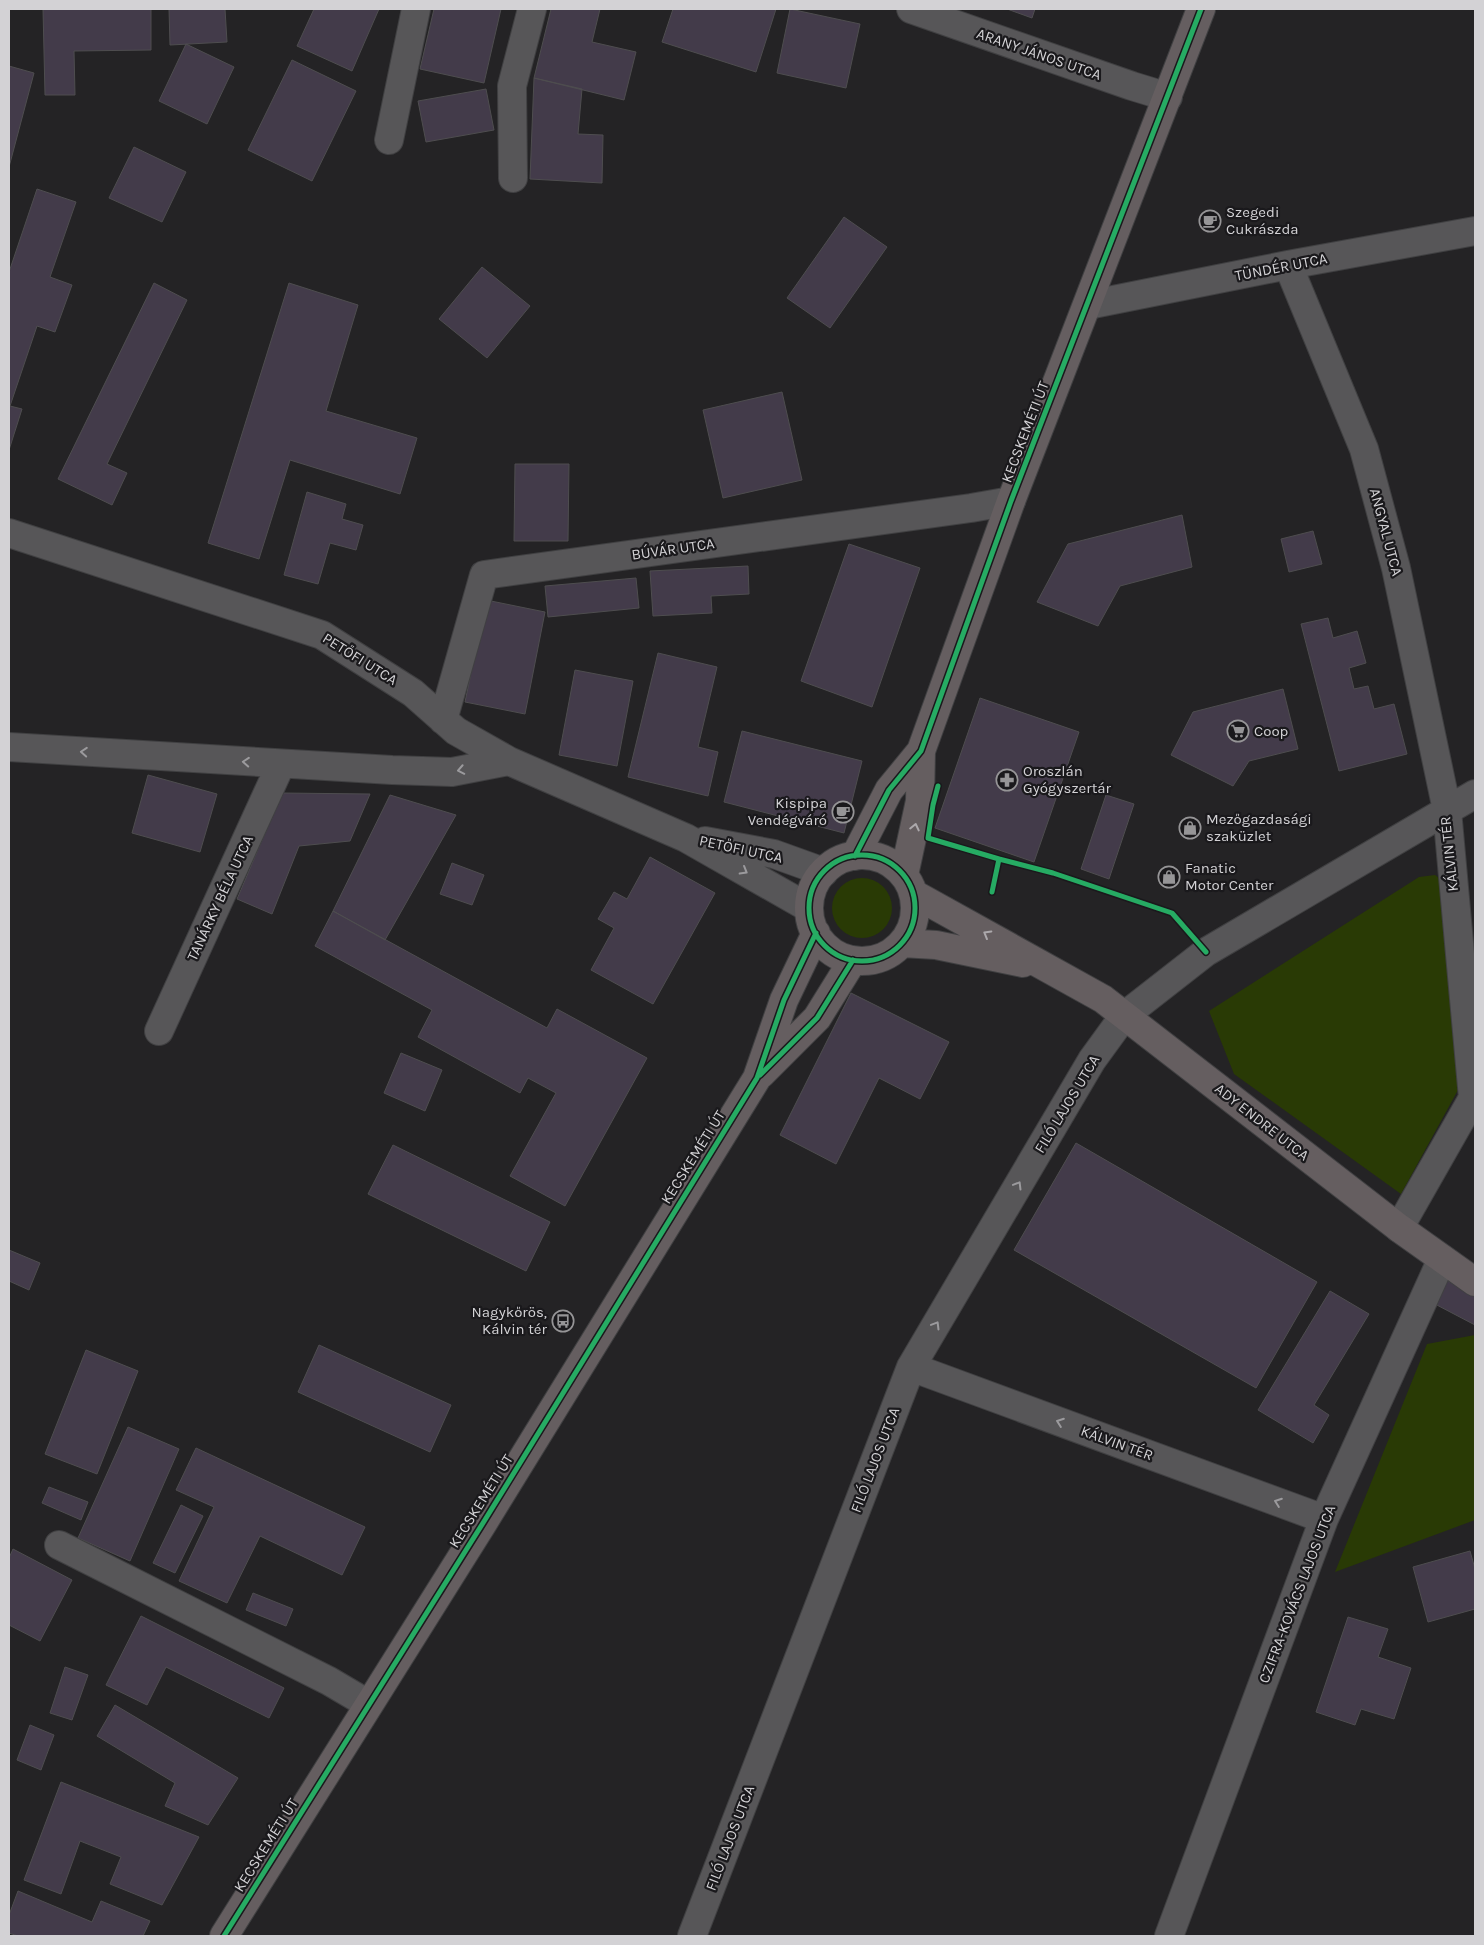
<svg xmlns="http://www.w3.org/2000/svg" width="1484" height="1945" font-family="Karla,sans-serif">
<style>
.green{fill:#293a05}
.building{fill:#433b4a;stroke:#4e4d4f}
.lines{fill:none;stroke-linecap:round;stroke-linejoin:round}
.minor-casing{stroke:#404042;stroke-width:30}
.major-casing{stroke:#404042;stroke-width:30}
.minor{stroke:#575658;stroke-width:28}
.major{stroke:#655e60;stroke-width:28}
.cycleway-casing{stroke:#1a191c;stroke-width:8}
.cycleway{stroke:#26ab63;stroke-width:5}
.oneway{stroke:#9b9a9d}
.oneway2{stroke:#aca9ac}
.labels{text-anchor:middle;dominant-baseline:central;stroke-width:4.5;stroke-linejoin:round;paint-order:stroke}
.street-label{font-size:15px;fill:#d3d2d5;stroke:#1a191c}
.poi-label{font-size:15px;fill:#d3d2d5;stroke:#1a191c;text-anchor:start}
</style>
<rect width="100%" height="100%" fill="#242325"/>
<path class="green" d="M1435,875L1446,883L1464,1079L1401,1194L1234,1074L1209,1011L1419,877Z
M832 908a30 30 0 1 1 60 0a30 30 0 1 1-60 0Z
M1475,1335V1520L1335,1572L1427,1344Z"/>
<path class="building" d="M43,9H151V50L74,51L75,95H45Z
M169,9H225L227,42L170,45Z
M314,9H379L352,71L297,46Z
M434,9H501L484,83L420,69Z
M551,9H600L592,42L636,52L624,100L534,78Z
M673,9H776L756,72L662,42Z
M790,9L860,24L846,88L777,73Z
M1007,9H1035L1032,18Z
M186,44L234,67L207,124L159,101Z
M292,60L356,91L312,181L248,150Z
M9,66L34,73L9,167Z
M534,78L582,89L578,134L603,135L602,183L530,179Z
M486,89L494,130L426,142L418,101Z
M134,147L186,172L162,222L109,198Z
M37,189L76,202L50,277L72,285L55,332L37,326L10,406L22,409L9,450V272Z
M844,217L887,247L830,328L787,298Z
M482,267L530,306L487,358L439,319Z
M154,283L187,300L107,464L127,473L112,505L58,479Z
M289,283L358,305L326,411L417,438L400,494L290,460L259,559L208,543Z
M782,392L802,480L723,498L703,410Z
M515,464H569L568,541H514Z
M307,492L346,504L342,519L363,525L356,550L330,543L318,584L284,575Z
M1182,515L1192,567L1120,586L1098,626L1037,602L1068,544Z
M1313,531L1322,564L1289,572L1281,539Z
M849,544L920,568L872,707L801,681Z
M748,566L749,594L711,596L712,613L653,616L650,571Z
M636,578L639,608L548,617L545,586Z
M486,600L545,612L525,714L465,702Z
M1328,618L1333,638L1357,631L1366,663L1349,668L1354,689L1368,686L1374,709L1394,704L1407,754L1339,771L1301,624Z
M658,653L717,667L698,747L718,752L708,796L628,777Z
M575,670L633,681L617,766L559,755Z
M1283,689L1298,749L1249,761L1233,786L1171,755L1193,712Z
M980,698L1079,732L1034,862L935,828Z
M742,731L862,761L844,833L724,802Z
M148,775L217,794L200,852L132,833Z
M282,793L370,794L350,841L299,846L272,914L237,899Z
M390,795L456,815L385,940L333,911Z
M1106,795L1134,804L1109,879L1081,869Z
M650,857L715,893L653,1004L591,970L614,928L598,919L614,892L627,899Z
M452,863L484,875L472,905L440,894Z
M333,911L547,1028L557,1009L647,1058L565,1206L510,1176L556,1093L528,1078L520,1093L418,1037L432,1010L315,946Z
M851,993L949,1042L920,1099L879,1078L836,1164L780,1135Z
M401,1053L442,1070L425,1111L384,1093Z
M1076,1143L1317,1282L1256,1388L1014,1250Z
M393,1145L550,1222L526,1271L368,1194Z
M9,1250L40,1263L29,1290L9,1281Z
M1446,1280L1475,1296V1325L1433,1303Z
M1330,1291L1369,1314L1314,1405L1329,1415L1313,1443L1258,1410Z
M319,1345L451,1405L430,1452L298,1392Z
M86,1350L138,1371L97,1474L45,1454Z
M128,1427L179,1449L130,1561L78,1538Z
M196,1448L365,1527L342,1575L260,1536L227,1603L179,1581L214,1507L176,1490Z
M49,1487L88,1502L81,1520L42,1503Z
M181,1505L203,1516L175,1573L153,1563Z
M13,1549L72,1580L40,1641L9,1625V1558Z
M1470,1551L1475,1569V1609L1428,1622L1413,1567Z
M253,1593L293,1609L286,1626L246,1610Z
M141,1616L284,1688L269,1718L166,1667L147,1705L106,1685Z
M1348,1617L1388,1629L1378,1657L1411,1668L1394,1719L1361,1709L1355,1725L1316,1712Z
M65,1667L88,1675L72,1720L50,1713Z
M115,1705L238,1778L208,1825L165,1806L175,1783L97,1736Z
M30,1725L54,1735L41,1770L17,1760Z
M61,1782L199,1837L162,1905L110,1884L121,1857L80,1841L61,1894L24,1880Z
M18,1891L92,1922L101,1901L150,1921L143,1936H18L9,1933V1915Z"/>
<g class="lines">
<g class="minor-casing">
<path id="minor" d="M911,9L1132,86L1168,97
M389,140L416,9
M513,178L512,86L532,9
M1288,265L1364,449L1396,568L1447,810L1473,1098L1399,1228
M1088,305L1288,265L1475,231
M9,533L322,635L413,693L456,731L509,761L686,838L809,908
M443,720L484,575L971,508L1011,501
M9,747L392,770L452,772L509,761
M705,841L774,854L824,872
M159,1031L281,764
M911,1367L1324,1519
M59,1545L329,1681L368,1704
M692,1936L911,1367L1092,1060L1124,1016L1206,952L1475,794
M1169,1936L1324,1519L1442,1259"/>
</g>
<g class="major-casing">
<path id="major" d="M809 908a53 53 0 1 1 106 0a53 53 0 1 1-106 0Z
M855,856L889,790L921,751
M904,875L920,801L921,751L1011,501L1201,9
M914,894L1103,999L1399,1228L1475,1282
M902,943L936,945L1023,963
M761,1074L817,1018L853,960
M224,1936L483,1523L757,1078L784,1000L816,933"/>
</g>
<use href="#minor" class="minor"/>
<use href="#major" class="major"/>
<g class="cycleway-casing">
<path id="cycleway" d="M938,786L933,805L928,838L999,859L992,892
M809 908a53 53 0 1 1 106 0a53 53 0 1 1-106 0Z
M855,856L889,790L921,751L1011,501L1201,9
M999,859L1053,873L1172,913L1206,952
M760,1075L817,1018L853,960
M224,1936L483,1523L757,1078L784,1000L816,933"/>
</g>
<use href="#cycleway" class="cycleway"/>
</g>
<defs><path id="oneway-chevron" d="M-2-3.5L2.5 0L-2 3.5" fill="none" stroke-width="1.6" stroke-linecap="round" stroke-linejoin="round" transform="scale(1.25)"/></defs>
<g class="oneway">
<use href="#oneway-chevron" transform="translate(84 752) rotate(-176)"/>
<use href="#oneway-chevron" transform="translate(246 762) rotate(-176)"/>
<use href="#oneway-chevron" transform="translate(461 770) rotate(169)"/>
<use href="#oneway-chevron" transform="translate(744 871) rotate(30)"/>
<use href="#oneway-chevron" transform="translate(1018 1185) rotate(-59)"/>
<use href="#oneway-chevron" transform="translate(936 1325) rotate(-59)"/>
<use href="#oneway-chevron" transform="translate(1060 1422) rotate(-160)"/>
<use href="#oneway-chevron" transform="translate(1278 1502) rotate(-160)"/>
</g>
<g class="oneway2">
<use href="#oneway-chevron" transform="translate(915 827) rotate(-77)"/>
<use href="#oneway-chevron" transform="translate(987 934) rotate(-150)"/>
</g>
<defs>
<g id="cafe-ring" transform="scale(1.125)"><circle r="9.5" fill="#1a191c" stroke="#969597" stroke-width="1.5"/><path d="M-5.5-4.5H6V0H3Q3 3.5 0 3.5H-2.5Q-5.5 3.5-5.5 0ZM3-3.2v2h1.7v-2ZM-6 4.5H4V6H-6Z" fill="#969597"/></g>
<g id="supermarket-ring" transform="scale(1.125)"><circle r="9.5" fill="#1a191c" stroke="#969597" stroke-width="1.5"/><path d="M-6-5.5h2.5l.6 2H6L4.5 2H-2.5L-4.4-4H-6ZM-1.5 3.2a1.3 1.3 0 1 0 .1 0ZM3 3.2a1.3 1.3 0 1 0 .1 0Z" fill="#969597"/></g>
<g id="pharmacy-ring" transform="scale(1.125)"><circle r="9.5" fill="#1a191c" stroke="#969597" stroke-width="1.5"/><path d="M-2-6h4v4h4v4h-4v4h-4v-4h-4v-4h4Z" fill="#969597"/></g>
<g id="shop-ring" transform="scale(1.125)"><circle r="9.5" fill="#1a191c" stroke="#969597" stroke-width="1.5"/><path d="M-5-2.5h2.3a2.7 3.5 0 0 1 5.4 0H5L5.5 6h-11ZM-1.5-2.5h3a1.5 2.3 0 0 0-3 0Z" fill="#969597"/></g>
<g id="bus-ring" transform="scale(1.125)"><circle r="9.5" fill="#1a191c" stroke="#969597" stroke-width="1.5"/><path d="M-5-6H5V4H4V6H2V4H-2V6H-4V4H-5ZM-3.5-4V0h7V-4ZM-3.5 1.2v1.5H-2V1.2ZM2 1.2v1.5H3.5V1.2Z" fill="#969597"/></g>
</defs>
<g fill-rule="evenodd">
<use href="#cafe-ring" x="1210" y="221"/>
<use href="#supermarket-ring" x="1238" y="731"/>
<use href="#pharmacy-ring" x="1007" y="780"/>
<use href="#cafe-ring" x="843" y="812"/>
<use href="#shop-ring" x="1190" y="828"/>
<use href="#shop-ring" x="1169" y="877"/>
<use href="#bus-ring" x="563" y="1321"/>
</g>
<g class="labels">
<g class="street-label">
<text transform="translate(1039 54) rotate(19)">ARANY JÁNOS UTCA</text>
<text transform="translate(1281 267) rotate(-11)">TÜNDÉR UTCA</text>
<text transform="translate(1025 432) rotate(-69)">KECSKEMÉTI ÚT</text>
<text transform="translate(1386 532) rotate(75)">ANGYAL UTCA</text>
<text transform="translate(673 549) rotate(-8)">BÚVÁR UTCA</text>
<text transform="translate(360 659) rotate(32)">PETŐFI UTCA</text>
<text transform="translate(741 849) rotate(12)">PETŐFI UTCA</text>
<text transform="translate(1449 854) rotate(-96)">KÁLVIN TÉR</text>
<text transform="translate(220 898) rotate(-65)">TANÁRKY BÉLA UTCA</text>
<text transform="translate(1067 1104) rotate(-59)">FILÓ LAJOS UTCA</text>
<text transform="translate(1262 1122) rotate(38)">ADY ENDRE UTCA</text>
<text transform="translate(693 1157) rotate(-58)">KECSKEMÉTI ÚT</text>
<text transform="translate(1117 1443) rotate(20)">KÁLVIN TÉR</text>
<text transform="translate(875 1460) rotate(-69)">FILÓ LAJOS UTCA</text>
<text transform="translate(481 1501) rotate(-58)">KECSKEMÉTI ÚT</text>
<text transform="translate(1297 1594) rotate(-69)">CZIFRA-KOVÁCS LAJOS UTCA</text>
<text transform="translate(730 1838) rotate(-69)">FILÓ LAJOS UTCA</text>
<text transform="translate(266 1845) rotate(-58)">KECSKEMÉTI ÚT</text>
</g>
<g class="poi-label">
<text x="1226" y="212">Szegedi<tspan x="1226" dy="17">Cukrászda</tspan></text>
<text x="1254" y="731">Coop</text>
<text x="1023" y="771">Oroszlán<tspan x="1023" dy="17">Gyógyszertár</tspan></text>
<text x="827" y="803" text-anchor="end">Kispipa<tspan x="827" dy="17">Vendégváró</tspan></text>
<text x="1206" y="819">Mezőgazdasági<tspan x="1206" dy="17">szaküzlet</tspan></text>
<text x="1185" y="868">Fanatic<tspan x="1185" dy="17">Motor Center</tspan></text>
<text x="547" y="1312" text-anchor="end">Nagykőrös,<tspan x="547" dy="17">Kálvin tér</tspan></text>
</g>
</g>
<rect width="1484" height="1945" fill="none" stroke="#d3d2d5" stroke-width="20"/>
</svg>
